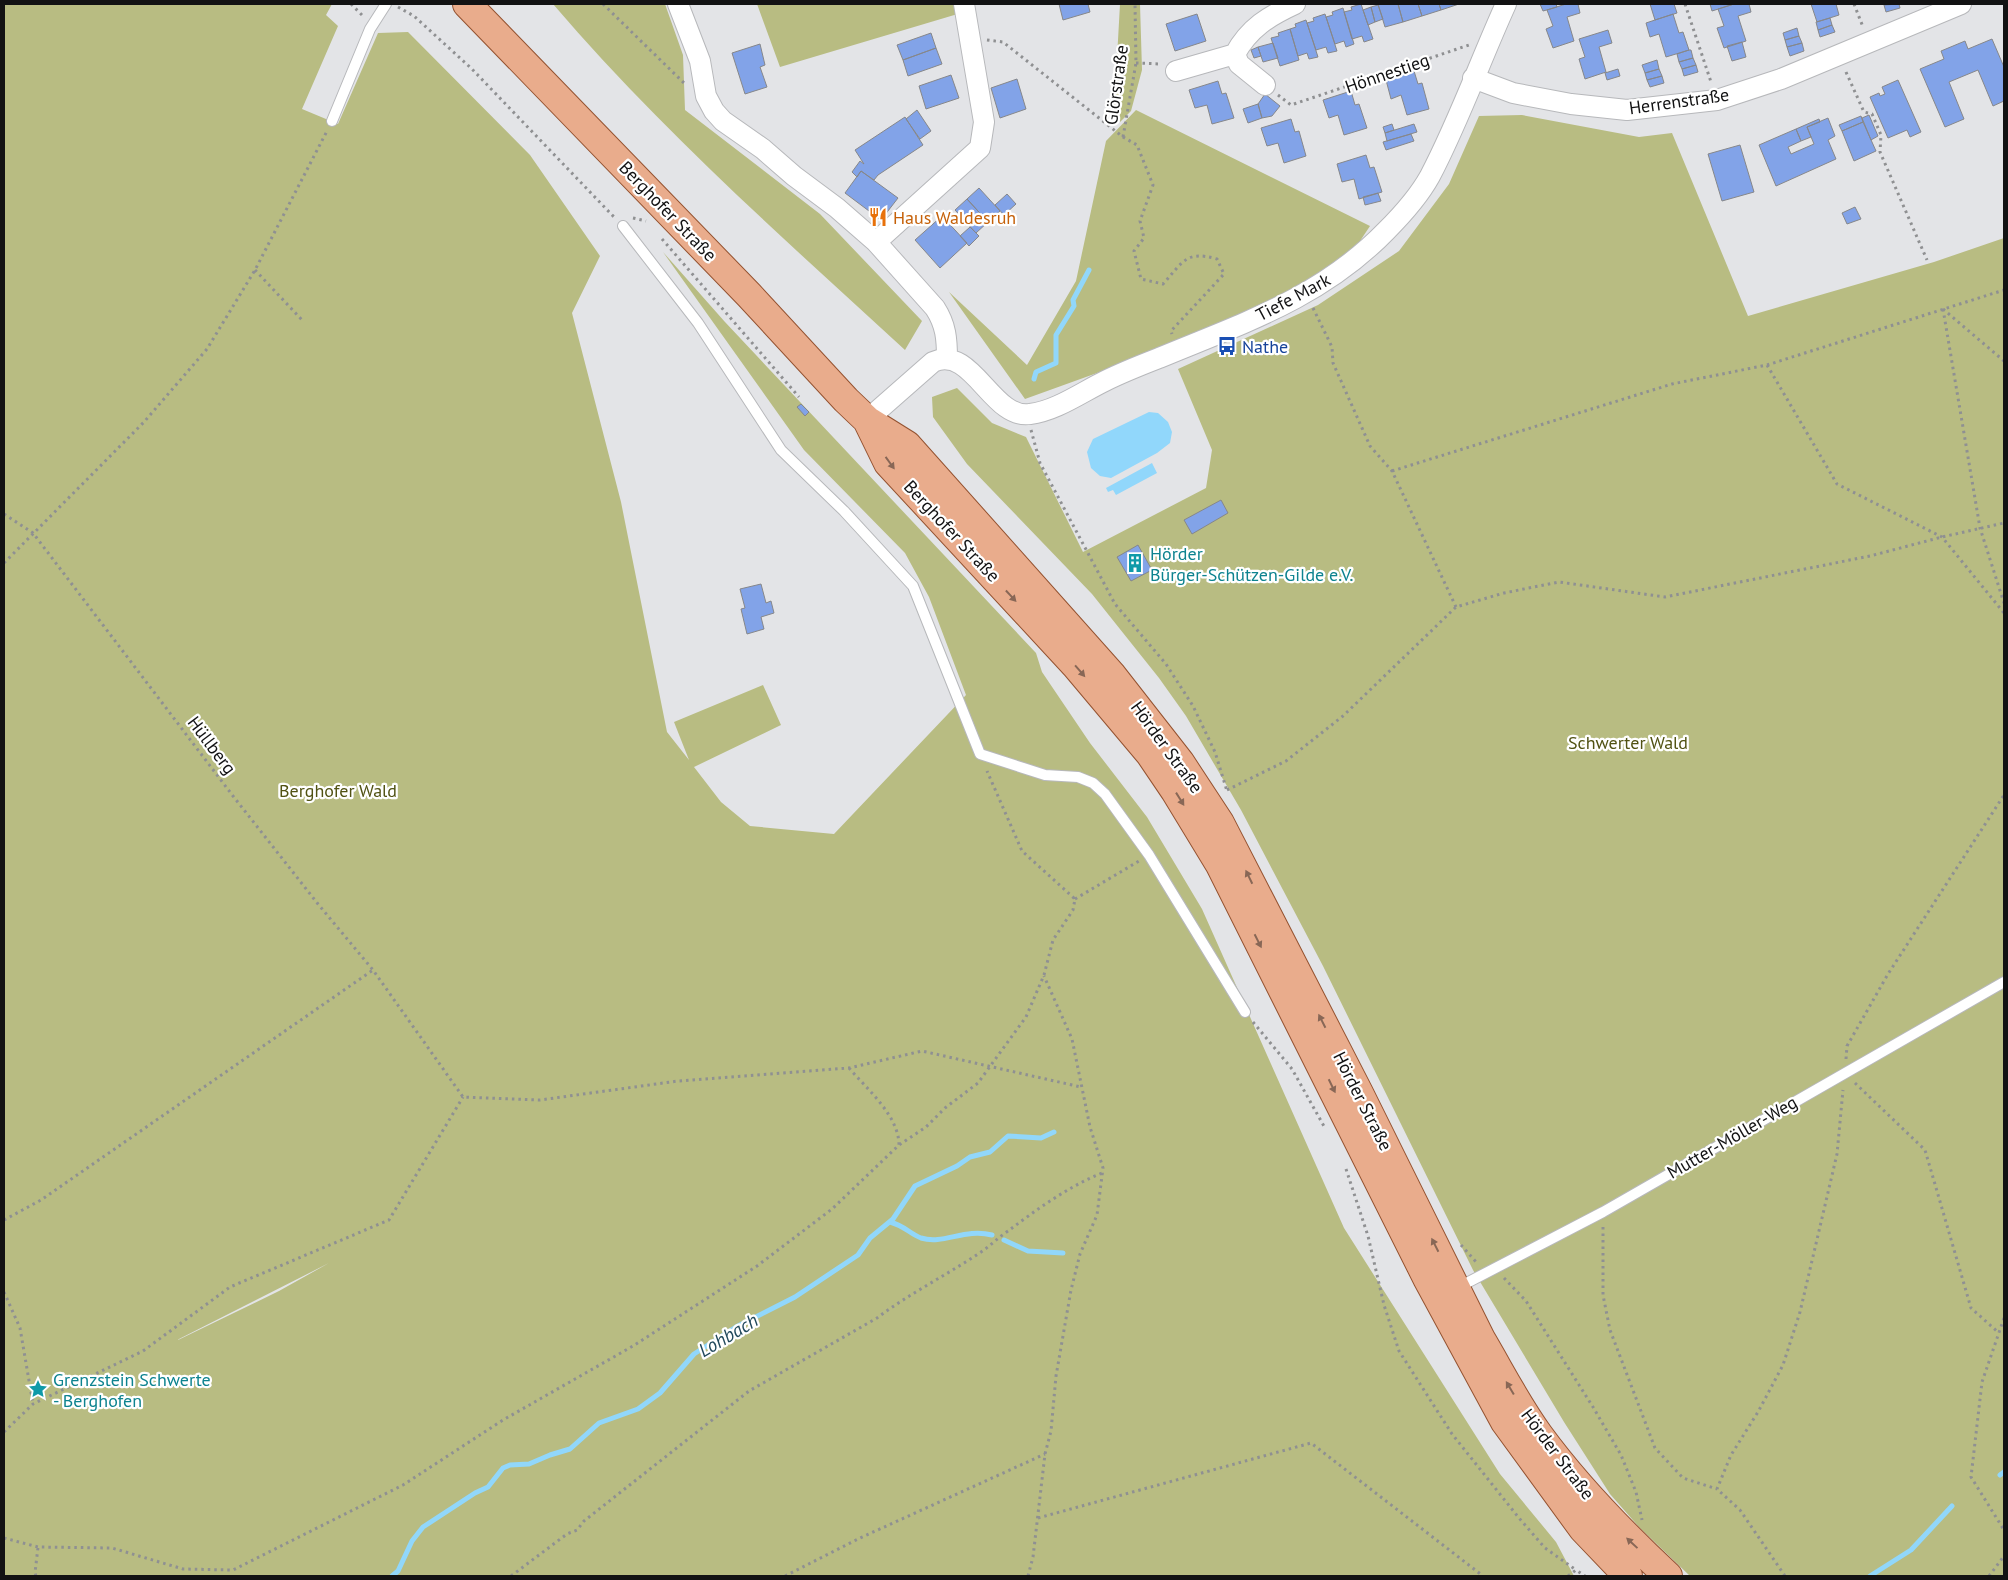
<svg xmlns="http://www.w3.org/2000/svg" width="2008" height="1580" font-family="'PT Sans',sans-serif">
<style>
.green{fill:#b8bc82;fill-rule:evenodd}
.water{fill:#91d7fb}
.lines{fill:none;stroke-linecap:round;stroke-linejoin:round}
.stream{stroke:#91d7fb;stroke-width:5}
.building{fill:#82a3e8;stroke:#86878a}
.lane-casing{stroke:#b7b8bb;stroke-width:12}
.street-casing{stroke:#b7b8bb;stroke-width:22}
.primary-casing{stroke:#945230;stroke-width:30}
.path{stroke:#8f9092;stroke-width:3;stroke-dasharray:2.5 4;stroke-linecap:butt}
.lane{stroke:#fff;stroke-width:10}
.street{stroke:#fff;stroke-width:20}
.primary{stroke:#e9ac8c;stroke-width:28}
.oneway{fill:#886756}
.labels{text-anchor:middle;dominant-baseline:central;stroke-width:4.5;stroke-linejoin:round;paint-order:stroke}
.street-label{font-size:18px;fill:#121213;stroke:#fff}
.food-label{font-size:18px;fill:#c56008;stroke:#fff;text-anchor:start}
.transit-label{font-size:18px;fill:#164399;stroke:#fff;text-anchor:start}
.culture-label{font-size:18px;fill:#0d838f;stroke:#fff;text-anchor:start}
.park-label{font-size:18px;fill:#515213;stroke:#fff}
.water-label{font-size:19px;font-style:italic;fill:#20485b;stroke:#fff}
</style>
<rect width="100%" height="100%" fill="#e3e4e7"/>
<path class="green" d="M4,4H332L326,15L338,26L302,109L338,124L378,33L408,32L530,155L600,256L572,313L621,502L667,732L689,760L674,722L763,685L781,725L694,767L721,802L750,826L834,834L966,695L929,597L905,553L804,450L663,252L725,322L1036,653L1042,672L1090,743L1147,817L1202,909L1344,1228L1500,1474L1556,1542L1574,1576H4ZM329,1263L279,1291L178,1340L179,1339Z
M553,4H665L683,55L685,110L820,214L922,321L905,350C784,239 660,129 553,4Z
M757,4H958L961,13L780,67Z
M1120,4H1140L1142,70L1131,111L1120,122L1114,112Z
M1136,110L1370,226L1352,253L1265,305L1158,351L1025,399L949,292L1027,365L1076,281L1106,141Z
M1522,115L1639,137L1672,133L1748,316L1934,262L2004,238V1576H1690L1639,1527L1610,1494L1564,1422L1473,1270L1323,966L1241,810L1186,716L1159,678L1092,594L967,464L933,417L932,397L957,388L992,423L1026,437L1083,552L1206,488L1212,450L1178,369L1318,305L1399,251L1449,184L1479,116Z"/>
<path class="water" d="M1149,412L1158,413L1168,422L1172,432L1170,443L1157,453L1111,478L1100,476L1091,468L1087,452L1093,439Z
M1152,463L1157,473L1116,495L1113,490L1108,492L1106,488Z"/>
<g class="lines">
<path class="stream" d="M1034,379L1036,372L1056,363V335L1074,306L1073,300L1089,270
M890,1222C905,1226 910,1234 921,1238C944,1245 964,1228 992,1235
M1004,1240L1028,1251L1063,1253
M2000,1475L2004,1472
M392,1576L398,1571L412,1541L423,1527L475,1493L488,1487L503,1468L510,1465L529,1464L550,1455L570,1449L599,1423L638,1409L660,1393L694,1354L736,1327L795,1297L858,1255L870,1238L893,1219L915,1186L957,1166L970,1157L990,1152L1008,1136L1041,1138L1054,1132
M1870,1576L1911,1550L1952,1506"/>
</g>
<path class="building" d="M1059,4H1088L1090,12L1063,20Z
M1361,4L1373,39L1364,42L1362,36L1352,39L1344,12L1352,10L1351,7Z
M1378,4H1398L1403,22L1385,27Z
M1398,4H1418L1422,16L1403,22Z
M1418,4H1439L1441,10L1422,16Z
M1439,4H1459L1441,10Z
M1540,4H1556L1557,7L1543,11Z
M1566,4H1578L1580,13L1567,17L1574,41L1553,48L1546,29L1553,26L1547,10Z
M1650,4H1674L1677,13L1655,20Z
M1710,4H1734L1712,11Z
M1734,4H1749L1751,12L1738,16L1746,41L1724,48L1717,28L1724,26L1718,9Z
M1811,4H1836L1839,15L1817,22Z
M1899,4L1900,8L1886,12L1884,5Z
M1378,5L1383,19L1375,22L1371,7Z
M1371,7L1375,22L1368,25L1363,10Z
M1343,8L1354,44L1346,47L1344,41L1335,44L1326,17L1333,15L1332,12Z
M1197,14L1206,41L1175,51L1166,24Z
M1325,14L1337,51L1328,53L1326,47L1316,50L1307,23L1314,21L1313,18Z
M1673,14L1679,33L1683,32L1689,50L1666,57L1659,34L1650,37L1646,23Z
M1830,18L1832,25L1818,30L1816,22Z
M1306,20L1318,57L1309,59L1307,53L1298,56L1290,29L1296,27L1295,24Z
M1832,25L1835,32L1820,37L1818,30Z
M1797,28L1799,36L1785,40L1783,33Z
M1290,29L1299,60L1280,66L1271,38L1279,36L1278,33Z
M1608,30L1612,43L1599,47L1606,72L1585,79L1579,59L1585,57L1579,39Z
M931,33L936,48L903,60L897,45Z
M1799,36L1802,43L1787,47L1785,40Z
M1992,39L2004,67V101L1993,106L1978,70L1949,82L1964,119L1945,127L1920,69L1944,59L1941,51L1965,41L1968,49Z
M1742,42L1746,57L1732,61L1727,46Z
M1273,43L1278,58L1263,62L1258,47Z
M1802,43L1804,51L1790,56L1787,47Z
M760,44L765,65L760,67L767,87L745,94L732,53Z
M1258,47L1261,56L1254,58L1251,50Z
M936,48L942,64L908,76L903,60Z
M1689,50H1691L1693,58L1679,62L1677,54Z
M1693,58L1696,65L1682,69L1679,62Z
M1657,60L1659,69L1645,73L1642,65Z
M1696,65L1698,72L1684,76L1682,69Z
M1618,69L1620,76L1607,80L1605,73Z
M1659,69L1662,76L1647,80L1645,73Z
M1414,71L1418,84L1422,83L1429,109L1407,115L1401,95L1391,99L1386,80Z
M951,75L959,98L926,109L919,86Z
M1662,76L1664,83L1650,87L1647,80Z
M1017,79L1026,109L1000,118L991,88Z
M1898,80L1921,132L1910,137L1907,130L1888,138L1870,97L1879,93L1880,96L1885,94L1882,87Z
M1218,81L1222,94L1226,93L1234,118L1212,124L1207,105L1195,108L1189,90Z
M1351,91L1355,105L1359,104L1367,128L1344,135L1338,115L1329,118L1323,100Z
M1265,94L1280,106L1272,116L1262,118L1258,104Z
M1258,104L1262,118L1248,123L1243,109Z
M917,110L931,131L920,139L906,119Z
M1869,115L1878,136L1871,140L1862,118Z
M1861,116L1863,122L1842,131L1839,125Z
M905,117L923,145L878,175L874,180L861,171L857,177L852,172L860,161L864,164L855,150Z
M1828,118L1835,136L1828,140L1836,159L1776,186L1759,145L1796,129L1801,141L1788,147L1791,154L1814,144L1807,127Z
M1291,119L1295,132L1299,131L1306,156L1284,163L1278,143L1267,146L1261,128Z
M1819,119L1820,122L1807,127L1811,137L1801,141L1796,129Z
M1863,122L1876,151L1854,161L1842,131Z
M1392,124L1394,130L1385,133L1383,127Z
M1414,124L1417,132L1387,141L1385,133Z
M1411,134L1414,141L1386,150L1383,142Z
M1740,145L1754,192L1722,201L1708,154Z
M1366,155L1370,168L1374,167L1382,192L1359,199L1354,179L1342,182L1337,164Z
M861,171L898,198L881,220L845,193Z
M979,188L1000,211L988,222L967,199Z
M1378,193L1381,201L1365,205L1363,197Z
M1007,194L1016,204L1004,215L995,205Z
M967,199L988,222L976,233L955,210Z
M1855,207L1861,219L1847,224L1842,213Z
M942,216L967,243L940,268L915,240Z
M970,227L979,236L969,246L960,236Z
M801,404L809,412L805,416L797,407Z
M1221,500L1228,513L1192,534L1184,520Z
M1138,545L1152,570L1131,581L1117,557Z
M761,584L766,603L771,601L774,613L761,617L764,629L747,634L741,609L745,608L740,589Z"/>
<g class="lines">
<g class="lane-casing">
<path id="lane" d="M332,121L370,29L386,4
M623,226L698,323L781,450L844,511L913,586L980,754L1045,775L1078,777L1093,783L1105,794L1149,855L1245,1012
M1457,1288L1603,1212L2004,982"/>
</g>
<g class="street-casing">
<path id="street" d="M678,4L700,61L706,96L714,111L723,121L763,149L794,176L837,208L876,242L935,308C946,325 947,339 947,359
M1235,54L1239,64L1265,85
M1176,71L1235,54C1249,28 1269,16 1295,4
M1473,78L1513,93L1571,104L1627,110L1717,100L1781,79L1961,4
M876,242L980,148L984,122L964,4
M867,420L933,362C972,344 992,420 1030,414C1056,411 1082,392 1105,381C1123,372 1141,365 1159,358C1243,323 1321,298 1386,231C1402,215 1419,196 1430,176C1459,121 1480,61 1506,4"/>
</g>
<g class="primary-casing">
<path id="primary" d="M467,4L749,295L846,400L867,420L907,445L1112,675L1180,762L1220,823L1359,1093L1481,1339C1500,1371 1517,1405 1539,1435C1577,1487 1621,1532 1668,1576
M867,420L888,463L1076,666L1150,754L1175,791L1220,865L1427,1278L1505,1422L1583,1529L1628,1576"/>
</g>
<path class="path" d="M351,4L363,16
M603,4L684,83
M1685,4L1711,82
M1854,4L1863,27
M398,7L414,16L472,69L614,217
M987,40L1003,42L1123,137L1137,145L1153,185L1140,221L1144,238L1134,251L1141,279L1163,284C1183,262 1186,250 1217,259L1224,274L1171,331L1172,334
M1136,63L1161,64
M1846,72L1864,112L1872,114L1881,135L1880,152L1927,260
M1278,95L1291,105L1469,45
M1123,137L1136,63L1135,4
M633,218L646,221
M662,239L799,397
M255,270L303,321
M1313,308L1332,347L1333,363L1370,446L1392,471L1456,607
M1943,309L1980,528L2004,603
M1943,309L2004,361
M1767,365L1837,484L1942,537L2004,613
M1031,430L1040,463L1115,604L1166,664L1193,706L1215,752L1227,791
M1392,471L1672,384L1767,365L2004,290
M4,514L33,533L233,796L318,904L373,970L463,1097L540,1100L678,1081L849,1068L922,1051L1081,1087
M4,563L144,422L207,349L255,270L327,131
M1227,790L1286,761L1343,716L1456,607L1504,593L1559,582L1665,597L1870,556L1942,537L2004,523
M1075,899L1139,861
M1253,1022L1292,1069L1325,1128
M1846,1059L1847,1046L1888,974L2004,795
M849,1068C867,1089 899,1116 899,1145
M1855,1083L1925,1150L1971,1308L1999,1333
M1346,1169L1368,1236L1384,1305L1399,1351L1452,1434L1519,1518L1545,1548L1576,1570
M4,1220L41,1200L373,970
M1603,1227V1295L1610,1330L1655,1448L1683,1478L1717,1489
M1461,1245L1477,1263
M1504,1278L1526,1301L1593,1407L1621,1455L1636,1492L1642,1520
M4,1292L20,1328L33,1404
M2004,1318L1982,1382L1971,1477L2004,1530
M4,1432L33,1404L143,1351L230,1287L389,1220L463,1097
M1038,1518L1311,1443L1483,1576
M4,1538L38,1547L112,1548L183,1569L233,1570L403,1485L503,1420L633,1346L757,1266L832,1209L899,1145L926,1127L945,1108L978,1083L1026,1017L1044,975L1053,940L1073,910L1075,899L1022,851L987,771
M36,1576L35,1573L38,1547
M511,1576L567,1534L577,1530L584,1521L749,1391L877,1318C910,1293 949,1274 984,1250C992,1244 999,1237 1008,1231C1036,1210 1069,1186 1102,1173
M785,1576L860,1538L1045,1454
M1028,1576L1033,1557L1045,1454L1051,1431L1056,1376L1071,1290L1080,1254L1097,1215L1103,1168L1090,1127L1072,1039L1044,976
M1568,1576L1576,1570L1585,1576
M1785,1576L1740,1510L1717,1489L1731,1455L1758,1412L1783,1365L1800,1312L1837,1154L1843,1090
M1989,1576L2004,1556"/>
<use href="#lane" class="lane"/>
<use href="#street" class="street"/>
<use href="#primary" class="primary"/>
</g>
<defs><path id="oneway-solid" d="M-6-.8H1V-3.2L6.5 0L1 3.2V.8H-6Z" transform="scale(1.25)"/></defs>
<g class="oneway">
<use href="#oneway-solid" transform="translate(890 463) rotate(54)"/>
<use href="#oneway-solid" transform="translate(1011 596) rotate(47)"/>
<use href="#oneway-solid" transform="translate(1080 671) rotate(49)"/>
<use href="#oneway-solid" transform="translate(1180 799) rotate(58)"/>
<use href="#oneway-solid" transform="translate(1249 877) rotate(-116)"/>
<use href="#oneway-solid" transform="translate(1258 941) rotate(63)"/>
<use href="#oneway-solid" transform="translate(1322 1021) rotate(-117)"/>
<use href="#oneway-solid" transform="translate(1332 1086) rotate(64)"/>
<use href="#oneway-solid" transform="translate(1435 1245) rotate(-117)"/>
<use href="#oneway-solid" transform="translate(1510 1388) rotate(-121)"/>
<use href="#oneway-solid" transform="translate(1632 1543) rotate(-137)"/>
</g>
<defs>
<g id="restaurant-bare" transform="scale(1.5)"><path d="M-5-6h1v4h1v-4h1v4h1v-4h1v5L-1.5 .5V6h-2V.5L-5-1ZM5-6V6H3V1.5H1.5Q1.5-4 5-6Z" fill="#e8710a" stroke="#fff" stroke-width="2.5" paint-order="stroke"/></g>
<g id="bus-bare" transform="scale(1.5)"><path d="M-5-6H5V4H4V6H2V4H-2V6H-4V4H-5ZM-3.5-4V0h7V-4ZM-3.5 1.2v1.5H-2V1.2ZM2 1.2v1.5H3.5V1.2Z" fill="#1a4fb4" stroke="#fff" stroke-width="2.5" paint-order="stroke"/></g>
<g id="building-bare" transform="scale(1.5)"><path d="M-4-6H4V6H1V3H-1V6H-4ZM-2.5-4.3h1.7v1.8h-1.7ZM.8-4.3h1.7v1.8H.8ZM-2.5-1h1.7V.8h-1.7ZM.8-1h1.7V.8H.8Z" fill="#0f9aa8" stroke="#fff" stroke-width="2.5" paint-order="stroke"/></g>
<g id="sight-bare" transform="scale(1.5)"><path d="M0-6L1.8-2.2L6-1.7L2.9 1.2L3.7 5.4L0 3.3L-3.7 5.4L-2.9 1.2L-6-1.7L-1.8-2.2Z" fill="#0f9aa8" stroke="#fff" stroke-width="2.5" paint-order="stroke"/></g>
</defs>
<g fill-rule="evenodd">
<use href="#restaurant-bare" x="878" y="217"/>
<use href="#bus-bare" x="1227" y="346"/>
<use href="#building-bare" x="1135" y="563"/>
<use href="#sight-bare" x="38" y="1389"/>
</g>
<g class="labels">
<g class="street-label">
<text transform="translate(1387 73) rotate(-19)">Hönnestieg</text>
<text transform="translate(1116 85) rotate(-82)">Glörstraße</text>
<text transform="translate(1679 101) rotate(-8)">Herrenstraße</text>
<text transform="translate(668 211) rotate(46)">Berghofer Straße</text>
<text transform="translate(1293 297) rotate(-28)">Tiefe Mark</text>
<text transform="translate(952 531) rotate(47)">Berghofer Straße</text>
<text transform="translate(212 745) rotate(53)">Hüllberg</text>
<text transform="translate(1167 747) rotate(54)">Hörder Straße</text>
<text transform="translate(1363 1101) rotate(63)">Hörder Straße</text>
<text transform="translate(1732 1137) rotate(-30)">Mutter-Möller-Weg</text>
<text transform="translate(1558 1454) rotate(53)">Hörder Straße</text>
</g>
<g class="food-label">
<text x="893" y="217">Haus Waldesruh</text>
</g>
<g class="transit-label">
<text x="1242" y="346">Nathe</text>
</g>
<g class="culture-label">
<text x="1150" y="553">Hörder<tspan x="1150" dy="21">Bürger-Schützen-Gilde e.V.</tspan></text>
<text x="53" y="1379">Grenzstein Schwerte<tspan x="53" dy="21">- Berghofen</tspan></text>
</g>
<g class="park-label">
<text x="1628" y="742">Schwerter Wald</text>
<text x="338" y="790">Berghofer Wald</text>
</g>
<g class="water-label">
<text transform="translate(728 1335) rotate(-31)">Lohbach</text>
</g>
</g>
<rect width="2008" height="1580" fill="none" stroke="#121213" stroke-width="10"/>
</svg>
